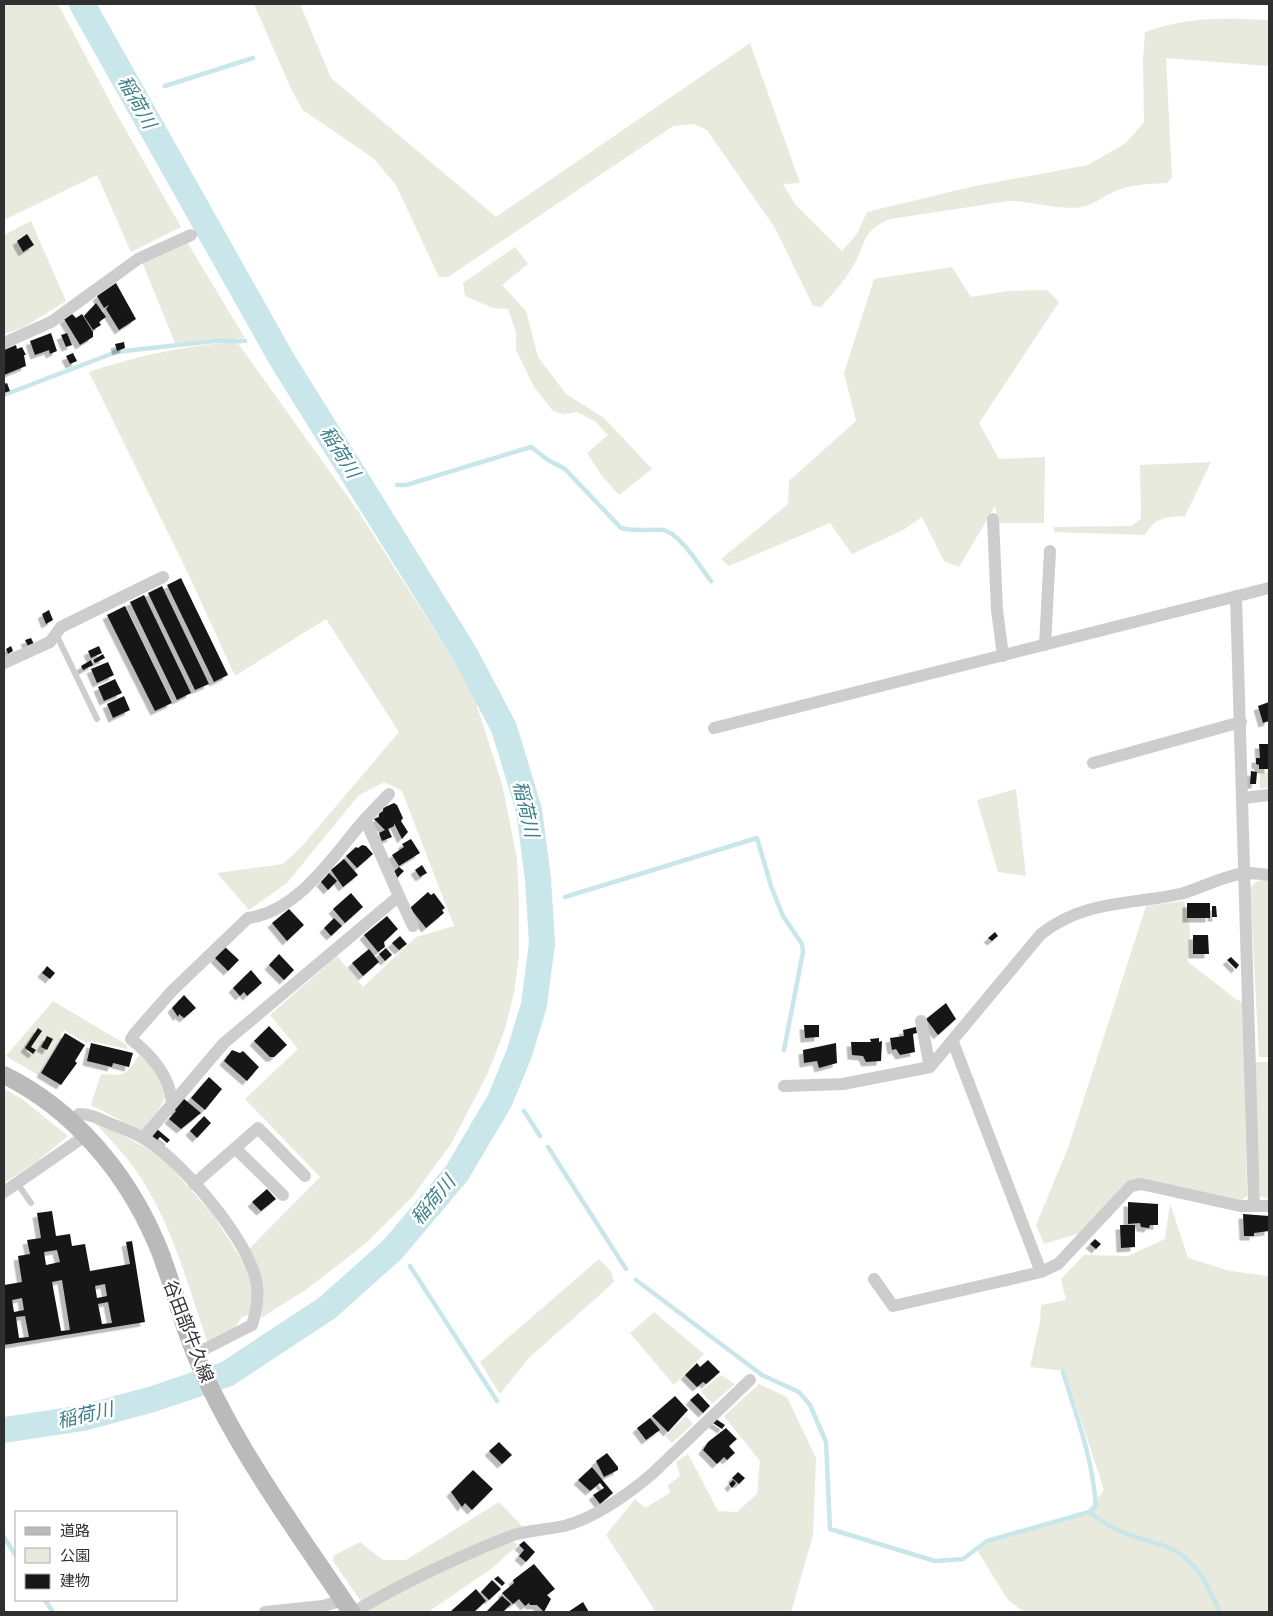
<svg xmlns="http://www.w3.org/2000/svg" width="1273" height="1616" font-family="Poppins,'Noto Sans JP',sans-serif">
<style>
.green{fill:#e7eadc}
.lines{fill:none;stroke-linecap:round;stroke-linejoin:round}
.stream{stroke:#c9e6ea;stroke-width:4.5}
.river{stroke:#c9e6ea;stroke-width:26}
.building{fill:#171717;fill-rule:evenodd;filter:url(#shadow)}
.service{stroke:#cdcdcd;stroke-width:6}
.minor{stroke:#cdcdcd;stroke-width:12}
.secondary{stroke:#bababa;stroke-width:18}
.labels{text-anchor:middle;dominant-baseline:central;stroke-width:5;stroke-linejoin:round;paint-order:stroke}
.street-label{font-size:18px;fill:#303030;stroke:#fff}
.water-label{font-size:19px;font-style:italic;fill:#3e808b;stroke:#fff}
</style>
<defs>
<filter id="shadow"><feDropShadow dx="-4.5" dy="4.5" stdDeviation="0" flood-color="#0004"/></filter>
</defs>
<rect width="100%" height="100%" fill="#fff"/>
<path class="green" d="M6,4H58L115,111L181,227L131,252L97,175L4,220V5Z
M254,4H300L331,78L496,217L750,43L800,183L783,184L795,204L842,251L857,234L867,212L975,186L1088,165L1126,143L1144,122L1143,60L1145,32C1189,16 1223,18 1269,20V66L1166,58L1172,177L1167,183C1151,184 1134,184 1118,190C1107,194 1097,202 1086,206C1063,212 1034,201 1009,201L890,219C861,231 867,243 853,266C845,281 832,294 821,307L813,306L775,228L707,130L694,124L673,126L448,277H439L396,185L373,158L303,110L292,91Z
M31,221L66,301L26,326L4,334V235Z
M187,242L245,338L175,343L142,262Z
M515,247L528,264L502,285L526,311L538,357L566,394L604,418L652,469L619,495L602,476L587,453L608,435L596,422L577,412L564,414L553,411L534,387L516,350V332L508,309L493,308L465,296L463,283Z
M952,267L971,297L1008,291L1047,290L1059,302L979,423L999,459L1045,457L1044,523H998L995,506L959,567L944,561L922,517L903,530L852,554L830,523L729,566L721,559L788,504L789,481L856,421L844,373L874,279Z
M237,342L358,511L453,659L474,697L502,784L517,858L519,903V956L514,993L504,1032L487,1075L451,1144L413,1196L365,1244L307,1289L261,1318L262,1307L249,1249L320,1177L245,1099L298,1049L270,1015L337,956L363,987L416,937L454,926L402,791L384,782L358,796L287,883L249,910L217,873L283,864L304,844L399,732L326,619L235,676L184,565L89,372C140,355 183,346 237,342Z
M1211,462L1185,516C1166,517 1155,517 1145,535L1054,532V527L1131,526L1141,519L1140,465Z
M1269,772V787L1260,789V774Z
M1016,789L1026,876L998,872L977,800Z
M1262,880L1269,881V1057H1259L1250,888L1256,882Z
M1184,901L1190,929L1188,962L1237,1000L1243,1002L1247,1196L1240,1202L1144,1180L1080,1233L1044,1244L1036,1225L1068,1148L1146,906Z
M53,1001L127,1045V1049L91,1041L87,1043L64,1030L38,1075L6,1056Z
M139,1055C178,1088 170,1096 142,1131L91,1105L101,1074C125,1076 126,1076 139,1055Z
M1254,1062H1269V1199L1260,1196Z
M4,1089L22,1099L68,1136L35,1163L4,1183Z
M94,1122L110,1128L162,1157L213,1215L247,1268L253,1291L250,1314L242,1317L235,1327L207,1341C188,1285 172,1225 139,1175C126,1155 110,1139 94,1122Z
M1170,1203L1188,1258L1230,1271L1269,1276V1612H1024L1008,1600L975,1547L1087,1511L1104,1490L1065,1371L1030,1367L1040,1322L1041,1305L1066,1300L1061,1279L1084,1255L1128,1256L1165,1239Z
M599,1259L612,1273L614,1282L529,1358L500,1394L480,1362Z
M654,1312L704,1354L674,1385L630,1333Z
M721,1375L735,1384L712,1404L701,1391Z
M759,1384L787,1397L816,1458L813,1535L791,1612H656L606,1535L635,1499L645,1508L670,1493L668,1485L680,1476L676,1462L688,1454L718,1511L737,1512L757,1494L760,1461L724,1416Z
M686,1416L693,1424L672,1443L665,1436Z
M499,1502L525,1529L362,1603L333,1561V1556L360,1542L383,1560H406Z
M511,1540L518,1545L491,1569L428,1612H367L366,1610L411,1585Z"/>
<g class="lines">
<path class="stream" d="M165,86L253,58
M4,395L116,352L214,341H245
M397,485H406L531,447L548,460L565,469L621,528C635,532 649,529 663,530C679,532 701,568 711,581
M565,897L757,838L771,886L783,916L802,944L803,952L784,1050
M524,1111L540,1136
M548,1147L626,1269
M410,1266L497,1401
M636,1280L762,1375L799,1392L810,1405L826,1442L830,1529L935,1561L963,1559L987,1541L1089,1512L1096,1507C1093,1460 1077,1417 1063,1372
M1089,1512C1099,1520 1110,1527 1122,1532C1144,1542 1170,1543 1188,1560C1204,1575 1211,1594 1220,1612
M4,1537L16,1556
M45,1600L53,1612"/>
<path class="river" d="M4,1430L83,1418L153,1399L227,1374L327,1308L393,1249L457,1173L500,1100L519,1054L534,1005L542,943L538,879L529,810L504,728L465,654L281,358L82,4"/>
</g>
<path class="building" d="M27,234L34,245L23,252L17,241Z
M116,283L136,319L119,330L106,309L109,305L104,308L97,296Z
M96,303L106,317L99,322L101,325L93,330L84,316Z
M72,314L76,318L82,314L93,332V337L80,345L64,319Z
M51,333L57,351L50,354L49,350L35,355L30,341Z
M67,333L72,345L66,347L61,335Z
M124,342L125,348L117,351L115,344Z
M16,345L17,349L22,347L26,355H24L26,366L4,375V350Z
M73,353L77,361L70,364L66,356Z
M7,383L10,391L4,393V384Z
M181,578L228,675L214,682L167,585Z
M162,586L209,684L195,690L148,593Z
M144,595L191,693L177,700L130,602Z
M125,606L172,703L155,711L107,615Z
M49,610L53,620L46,624L42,614Z
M31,638L34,644L28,646L25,640Z
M11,646L13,651L8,654L6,649Z
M99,646L102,653L91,658L88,651Z
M103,654L105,658L95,663L93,660Z
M91,660L93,665L83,670L81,666Z
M108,662L114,675L97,683L91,669Z
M115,679L122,693L104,701L98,687Z
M124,696L130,710L113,718L107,704Z
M1269,702V721L1263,723L1258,706Z
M1259,744H1269V769H1259V765L1256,764V758H1260Z
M1251,771L1257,772L1256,784H1250Z
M394,803L397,805L403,818L401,821L408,832L402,839L394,823V826L388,829L392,837L382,841L379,833L385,830L374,819L379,817V814L383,811V808Z
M411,839L420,853L399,866L392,855L404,847L402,844Z
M362,845L366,846L373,854L357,868L346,856L356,847L358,848Z
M344,859L358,875L343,887L331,870Z
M422,865L427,873L420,877L415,870Z
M399,867L404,871L396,879L393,872Z
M329,873L337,881L328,890L321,882Z
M428,892L431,895L434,893L445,908L442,910L444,913L426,928L410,908Z
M351,893L363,907L345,923L333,909Z
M1187,903H1210V918H1187Z
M1212,906H1216L1217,917H1212Z
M289,909L304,925L287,941L272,923Z
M387,916L398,929L384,942L385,947L378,952L364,935Z
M334,918L342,926L331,936L324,928Z
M995,932L998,936L992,941L988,938Z
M1193,935H1208L1209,954H1193Z
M400,936L407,944L399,950L392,943Z
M225,947L239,960L228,971L215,958Z
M386,948L392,955L385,961L379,954Z
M369,949L379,962L363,976L352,963Z
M279,954L294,970L284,980L269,965Z
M1231,957L1239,965L1236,969L1227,960Z
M47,966L55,973L50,979L42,973Z
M251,970L262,983L247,996L244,992L240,996L233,988Z
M184,995L196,1008L184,1018L179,1014L178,1017L172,1008Z
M946,1003L956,1019L938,1035L926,1019Z
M804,1025H819V1037L805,1038Z
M269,1026L287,1045L274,1057H270L254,1041Z
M916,1027L917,1033L913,1034L915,1052L900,1055L896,1049L892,1050L890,1038L904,1036L903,1030Z
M38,1028L42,1031L31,1047L36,1050L33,1054L25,1048Z
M65,1033L85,1045L75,1061L77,1063L61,1085L41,1073Z
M47,1036L53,1039L47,1050L41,1047Z
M879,1038V1042L882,1041L881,1061L866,1062L863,1056L852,1055L851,1042H871L870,1039Z
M91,1043L133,1053L129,1067L113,1063L112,1067L87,1061Z
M836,1043L837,1063L819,1068L817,1061L804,1063L803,1050Z
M232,1050L240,1053L243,1051L259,1067L247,1081L224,1061Z
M209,1077L222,1089L205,1110L191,1098Z
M183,1098L201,1113L181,1129L169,1119L176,1111L174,1109Z
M204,1116L211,1123L197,1138L190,1131Z
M157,1129L170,1140L167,1143L160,1137L157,1140L151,1135Z
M267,1189L276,1199L261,1211L252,1202Z
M1128,1202L1158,1204V1225H1150L1149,1228L1141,1227L1140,1223L1128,1224Z
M52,1211L56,1236L70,1234L72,1246L85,1244L90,1271L130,1264L126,1242L132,1241L145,1322L4,1345V1285L22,1282L18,1256L30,1254L27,1240L41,1238L37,1213ZM57,1250L60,1262L46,1265L44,1252ZM62,1280L70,1330L61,1331L52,1282ZM105,1284L107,1296L97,1298L95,1286ZM22,1298L24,1310L14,1312L12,1300ZM108,1302L112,1323L102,1324L98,1304ZM25,1316L29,1337L19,1338L16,1317Z
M1243,1214L1269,1216V1231L1254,1233V1236H1244Z
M1120,1225H1135V1247L1121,1248Z
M1095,1239L1101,1244L1096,1249L1090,1244Z
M708,1360L720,1372L706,1384L703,1382L697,1387L685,1375L697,1363L700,1367Z
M698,1393L710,1406L703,1413L690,1400Z
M675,1396L688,1410L668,1432L652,1416Z
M650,1418L660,1430L646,1440L637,1428Z
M716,1419L725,1425L722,1429L713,1423Z
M726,1428L737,1439L729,1446L735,1453L727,1460L724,1457L717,1464L703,1450L708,1442Z
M499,1442L512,1455L502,1464L489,1451Z
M607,1453L618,1467V1470L604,1477L596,1461Z
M592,1467L613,1493L600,1504L593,1495L604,1488L600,1483L590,1491L578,1480Z
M473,1470L493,1489L472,1510L465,1503L462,1507L451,1492Z
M738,1472L745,1478L739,1484L732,1478Z
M733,1480L736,1483L732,1488L729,1484Z
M524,1541L535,1552L526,1562L519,1556L524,1550L519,1545Z
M534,1564L555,1589L547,1595L551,1599L544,1612L537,1605H530L529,1603L525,1606L519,1599L513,1604L502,1593L514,1583L513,1580Z
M498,1576L505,1583L502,1586L494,1579Z
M492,1580L501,1589L489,1600L481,1592Z
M476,1589L486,1601L474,1612H450Z
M502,1596L511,1604L503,1612H486Z
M583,1602L589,1612H568Z"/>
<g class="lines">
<path class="service" d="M56,634L97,719
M17,1183L31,1203"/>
<path class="minor" d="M4,343L51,322L138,259L191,235
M993,519L997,610L1003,656
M1236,596L1254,1206
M1045,645L1050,551
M4,663L50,642L61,627L163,577
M714,728L1269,588
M1093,763L1241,722
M1243,798L1269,795
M365,819L389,794
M399,896L413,926
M921,1021L930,1067
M953,1042L1041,1272
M784,1086L843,1084L930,1067L1041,934C1085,900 1129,905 1180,894C1199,889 1228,874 1246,873C1254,873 1262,874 1269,875
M71,1121L79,1114C91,1114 100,1119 111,1124C122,1128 133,1132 143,1138C181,1160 242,1233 255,1276C260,1292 257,1309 252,1325L195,1354
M143,1138L224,1043L399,896L365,819C333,856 299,911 248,918L172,991L135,1033L131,1039C152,1056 170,1076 172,1103
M235,1148L283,1195
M194,1184L258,1128L305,1176
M4,1192L85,1136
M874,1279L893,1306L1041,1272L1058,1264L1131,1186L1141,1184L1240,1206H1269
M265,1612L323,1606L343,1600
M354,1612C402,1583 456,1558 508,1537C525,1530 546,1530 564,1526C595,1518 627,1495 652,1474L750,1380"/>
<path class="secondary" d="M4,1075C73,1109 126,1172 156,1242C169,1272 177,1305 188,1335C196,1358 206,1380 217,1401C255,1475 305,1543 351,1612"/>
</g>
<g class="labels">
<g class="street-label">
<text transform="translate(189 1331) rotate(69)">谷田部牛久線</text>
</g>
<g class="water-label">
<text transform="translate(137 102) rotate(61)">稲荷川</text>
<text transform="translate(340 452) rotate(58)">稲荷川</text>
<text transform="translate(526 809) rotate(77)">稲荷川</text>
<text transform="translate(433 1200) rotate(-50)">稲荷川</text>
<text transform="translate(85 1415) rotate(-13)">稲荷川</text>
</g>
</g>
<rect width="1273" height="1616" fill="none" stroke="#303030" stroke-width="10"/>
<rect x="15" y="1511" width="162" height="90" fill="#ffffff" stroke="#acacac"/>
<rect x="25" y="1527" width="25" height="8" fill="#bababa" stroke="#acacac"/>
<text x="60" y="1536" font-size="15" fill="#303030">道路</text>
<rect x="25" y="1548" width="25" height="15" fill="#e7eadc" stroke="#acacac"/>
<text x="60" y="1561" font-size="15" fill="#303030">公園</text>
<rect x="25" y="1574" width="25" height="15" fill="#171717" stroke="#acacac"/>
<text x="60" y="1586" font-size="15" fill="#303030">建物</text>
</svg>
